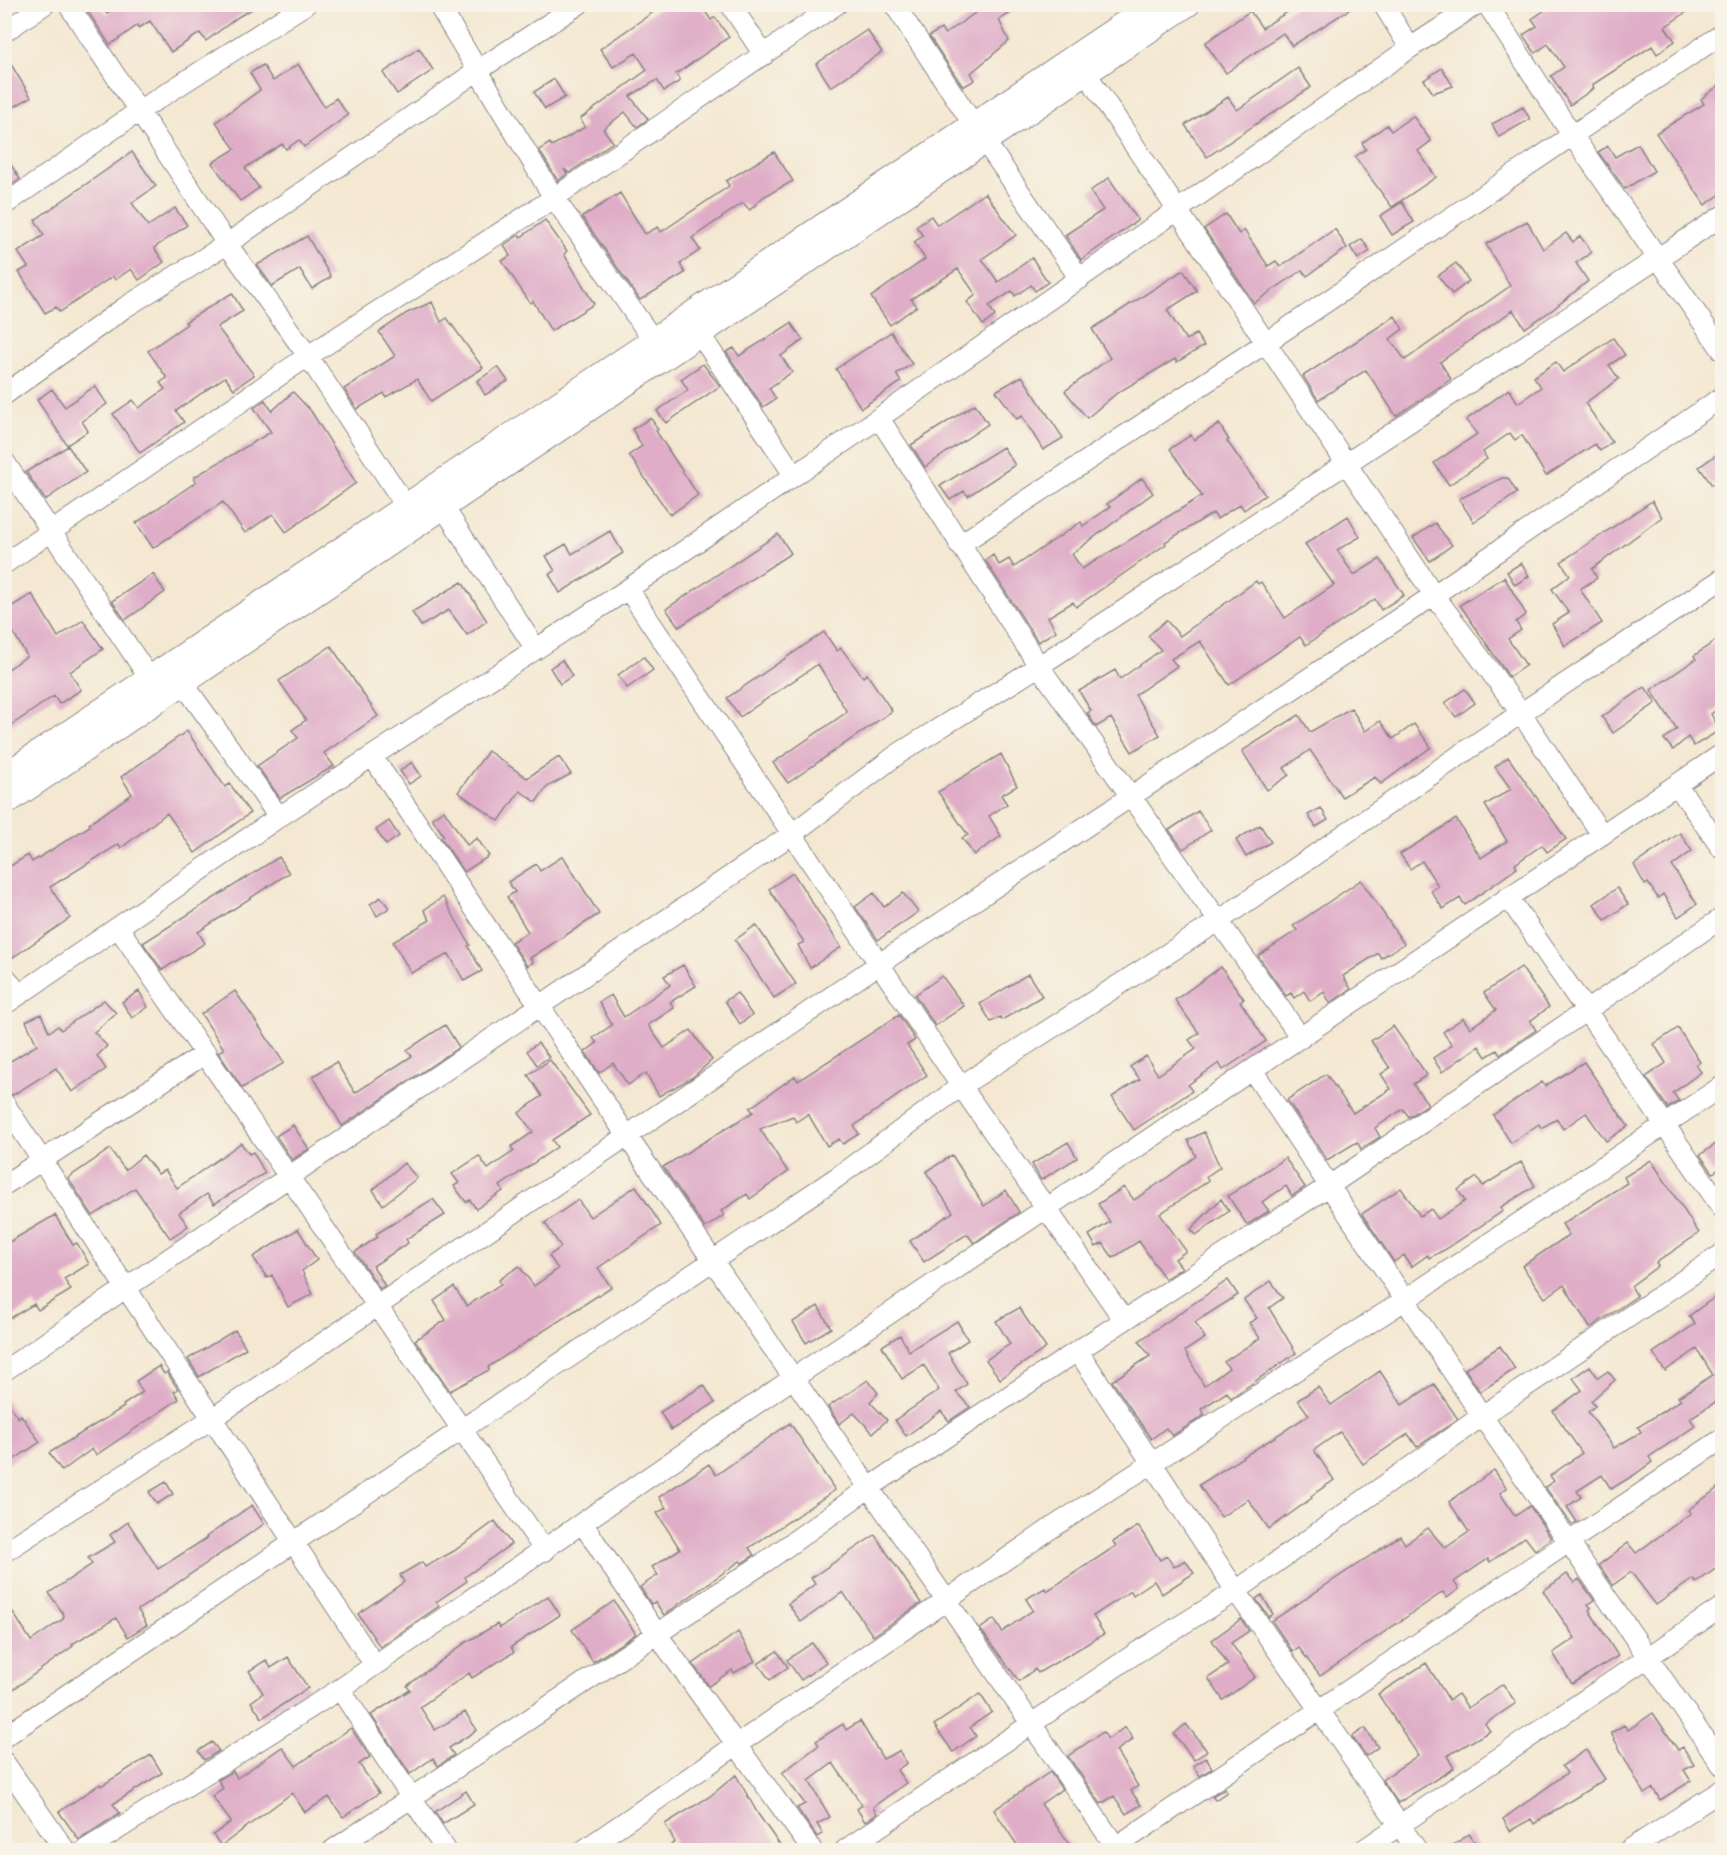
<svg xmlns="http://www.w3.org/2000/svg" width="1727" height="1855" font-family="Itim,sans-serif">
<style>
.building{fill:#dfadc7}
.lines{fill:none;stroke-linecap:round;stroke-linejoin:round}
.minor-casing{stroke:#8b8586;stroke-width:22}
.tertiary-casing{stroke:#8b8586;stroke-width:26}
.minor{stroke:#fff;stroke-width:20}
.tertiary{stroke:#fff;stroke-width:24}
</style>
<rect width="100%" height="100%" fill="#f7f3e8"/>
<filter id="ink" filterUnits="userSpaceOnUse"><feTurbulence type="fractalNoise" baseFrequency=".0167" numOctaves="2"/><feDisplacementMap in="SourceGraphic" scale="12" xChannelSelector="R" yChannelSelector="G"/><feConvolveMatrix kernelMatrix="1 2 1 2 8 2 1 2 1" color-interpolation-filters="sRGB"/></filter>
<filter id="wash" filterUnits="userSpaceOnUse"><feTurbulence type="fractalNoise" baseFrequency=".008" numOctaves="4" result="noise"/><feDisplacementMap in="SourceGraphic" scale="24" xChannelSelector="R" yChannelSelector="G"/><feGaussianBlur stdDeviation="1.35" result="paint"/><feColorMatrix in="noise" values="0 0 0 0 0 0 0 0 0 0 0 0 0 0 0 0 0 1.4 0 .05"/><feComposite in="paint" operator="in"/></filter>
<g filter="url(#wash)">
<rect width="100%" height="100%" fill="#f4e8d2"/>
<g id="blocks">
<path class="building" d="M83,4H98L107,14L120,4H261L238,17L206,41L200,33L171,52L150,21L139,28L138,25L110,45Z
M665,4H700L711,20L715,17L729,37L676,74L680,81L664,91L657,80L630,96L648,119L637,127L625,112L603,129L613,142L569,173L564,169L567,174L558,181L539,150L550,143L552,146L585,127L580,119L647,70L636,53L613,67L600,49Z
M988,4H1025L999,20L1009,41L971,73L975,80L963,87L929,36L941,29L945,34Z
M1300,4H1358L1292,46L1283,33L1226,73L1205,43L1250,11L1262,28Z
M1554,4H1698L1665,27L1675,41L1657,54L1652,46L1592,85L1594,88L1570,105L1551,76L1564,67L1548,44L1535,53L1523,35L1537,26L1532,19Z
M867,30L882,52L831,87L816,64Z
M419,48L433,70L397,94L383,73Z
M4,53L31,97L4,113Z
M298,64L324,107L336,98L348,115L304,147L299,140L286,149L282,144L245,168L259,188L240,201L212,163L235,149L216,122L260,90L250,73L263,65L273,81Z
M1298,68L1311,87L1207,157L1185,125L1228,97L1237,110Z
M1442,68L1453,86L1433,93L1424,80Z
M554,79L565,97L545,109L534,92Z
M1722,83V193L1705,205L1656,133L1704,104L1701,99Z
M1523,107L1530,119L1499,137L1492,124Z
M1413,116L1431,141L1418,151L1436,177L1392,207L1355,157L1366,149L1362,143L1387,125L1391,131Z
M1638,144L1654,171L1625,189L1598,152L1608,146L1615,157Z
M132,152L156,186L132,203L148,226L175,208L187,225L154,248L164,262L139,280L131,269L115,280L113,276L60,312L56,307L45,313L19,272L28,267L18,252L44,235L35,220Z
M774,152L793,181L763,197L750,210L743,203L692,238L700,250L680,264L685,273L640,300L582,217L620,193L645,234L658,227L661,232L729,186L726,181Z
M4,154L20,179L4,190Z
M1109,178L1138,220L1081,260L1065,235L1103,210L1090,191Z
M985,193L1016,235L982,259L998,282L1032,258L1048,282L1035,291L1031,285L1015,296L1012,291L989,306L995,316L983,325L967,302L976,295L958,269L911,299L917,306L890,325L871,297L925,259L914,242L923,236L916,226L931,216L937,225Z
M1402,202L1414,222L1392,235L1380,216Z
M1226,214L1239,234L1244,230L1268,266L1276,261L1280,267L1335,229L1347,248L1307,276L1302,270L1254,303L1204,229Z
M545,220L567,251L564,254L594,304L551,331L533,301L530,303L502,261L510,256L504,245L519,235L521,237Z
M1527,221L1543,249L1566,233L1573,242L1580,236L1592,252L1576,263L1588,281L1552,310L1525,328L1513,310L1440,362L1451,379L1396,416L1366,370L1318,400L1303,376L1395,316L1403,329L1390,339L1405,360L1510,286L1486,244Z
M307,236L331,277L312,289L300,269L272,286L257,265Z
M1362,239L1370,251L1358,259L1350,247Z
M1456,263L1469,281L1452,294L1438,276Z
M1183,270L1197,291L1167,310L1186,340L1196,334L1204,346L1177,362L1175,359L1117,393L1087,418L1065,391L1110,358L1092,329Z
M232,293L243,311L217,327L254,375L234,389L225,377L176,411L184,422L140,453L113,414L133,400L139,408L165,389L160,383L167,378L148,351L187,324L185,322Z
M432,302L441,322L447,318L483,368L431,401L417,379L386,397L384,393L357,409L344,389L395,356L379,332L407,313Z
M791,323L803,340L781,356L792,372L769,388L776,399L763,407L726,352L734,348L739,356Z
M891,332L912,364L896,374L901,382L861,408L836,369Z
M1613,338L1625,355L1609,365L1619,379L1585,403L1612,442L1600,451L1595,444L1546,476L1522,435L1515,440L1510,433L1483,452L1487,459L1449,485L1434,463L1477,434L1466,420L1509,389L1518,403L1541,387L1534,377L1556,362L1563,372Z
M703,364L720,386L666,423L657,411L688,390L681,379Z
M498,367L508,381L485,395L477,381Z
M1022,376L1063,438L1043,450L1022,416L1017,419L996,391Z
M95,386L107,404L82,421L88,431L67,445L37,400L52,389L65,407Z
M293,392L311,411L356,483L286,532L273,514L245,533L223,502L153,548L136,523L196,482L194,477L271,432L254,408L265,400L272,411Z
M975,404L988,424L925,467L911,445Z
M651,418L658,430L656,431L698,495L670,515L629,455L642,446L632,429Z
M1219,424L1229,440L1227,441L1265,495L1244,510L1240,504L1217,519L1213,513L1165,542L1166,544L1076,607L1073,602L1048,617L1056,631L1038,642L985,560L993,555L999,565L1009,559L1014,567L1081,522L1083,526L1110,507L1107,504L1142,478L1153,493L1072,554L1082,569L1202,496L1170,449L1191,435L1194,440Z
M68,446L86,472L45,500L26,472Z
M1003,447L1015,465L968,496L964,491L950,500L940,486Z
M1722,451V478L1712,485L1699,467Z
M1502,478H1508L1517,493L1474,522L1459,499Z
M1652,501L1662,517L1592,569L1597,578L1580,589L1602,623L1565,646L1552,624L1569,613L1552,589L1570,575L1561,562Z
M1348,516L1360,537L1337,550L1354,575L1380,559L1404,595L1381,610L1375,599L1306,645L1300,637L1229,685L1200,641L1171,659L1177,666L1135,695L1160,735L1132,752L1111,718L1096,727L1087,713L1091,711L1079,691L1115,670L1120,679L1161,650L1148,636L1166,620L1180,636L1256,581L1258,584L1261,582L1285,618L1334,585L1305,544Z
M1435,523L1452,545L1430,561L1413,538Z
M610,531L623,553L560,593L549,574L555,571L546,556L566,544L572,554Z
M778,534L791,553L679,627L666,609Z
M1521,563L1529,576L1515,585L1507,572Z
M153,574L165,592L125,620L112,601Z
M1504,577L1526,614L1516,622L1521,630L1508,639L1526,665L1509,677L1460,605Z
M462,582L487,621L467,635L449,610L421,626L412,612Z
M32,594L58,637L83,620L103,649L70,672L81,690L59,704L54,696L4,730V672L27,656L13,632L4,638V611Z
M824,632L837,651L841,648L863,677L867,674L892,711L788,783L773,763L847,712L818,664L740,717L727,698Z
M1722,636V706L1711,714L1720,730L1694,746L1688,737L1673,750L1664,739L1677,729L1651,690L1696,659L1694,656Z
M331,646L378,716L324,753L334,766L280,798L257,766L298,738L292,730L306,720L279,681Z
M644,657L653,670L627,688L618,675Z
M562,660L572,676L560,684L550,668Z
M1645,687L1656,703L1613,733L1602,717Z
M1465,689L1475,703L1456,717L1445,703Z
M1351,708L1365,731L1380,721L1393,739L1414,724L1431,747L1381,784L1375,777L1342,797L1310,750L1284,768L1289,775L1267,790L1242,751L1299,715L1310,732Z
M187,731L225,787L230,784L250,813L195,853L167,813L121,848L119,844L50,887L70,918L12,958L4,946V870L28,855L32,862L90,826L89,824L132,794L121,777Z
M488,751L527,778L559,757L571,774L547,787L536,802L520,791L499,821L458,792Z
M1001,754L1017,786L1001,795L1007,804L989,816L1001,836L974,855L962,838L968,835L938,792Z
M1508,757L1566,839L1547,852L1542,845L1515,864L1517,868L1465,905L1460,898L1443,909L1431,891L1438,886L1422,861L1410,869L1400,854L1456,819L1481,858L1507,841L1485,805L1511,789L1495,767Z
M412,762L421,776L409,784L400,771Z
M1321,808L1328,820L1316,827L1308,815Z
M444,810L467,845L477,838L489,856L464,872L441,838L444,836L432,818Z
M1198,811L1211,830L1183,849L1169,830Z
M389,821L399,836L386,845L376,830Z
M1260,825L1271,842L1246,857L1236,840Z
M1680,833L1692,851L1672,866L1697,904L1678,917L1663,894L1658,898L1648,883L1645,885L1634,865Z
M563,856L599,914L530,958L533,962L527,966L511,942L528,932L507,897L515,892L508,882L536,864L540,871Z
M279,857L289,873L198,932L205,943L162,970L143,943Z
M793,873L841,947L810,968L798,945L804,942L769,889Z
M1361,880L1404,944L1381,958L1378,953L1343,976L1351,989L1330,1003L1324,992L1310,1001L1304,991L1294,998L1291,993L1286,996L1258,956L1297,930L1293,926Z
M1617,888L1628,904L1605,920L1594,904Z
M874,893L884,907L903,893L918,912L878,940L855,907Z
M381,897L389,908L377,916L370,904Z
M443,897L470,945L468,946L482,971L464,981L449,954L411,973L393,942L430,920L424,910Z
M756,925L796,984L774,998L735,940Z
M683,965L696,986L670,1002L674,1008L648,1025L664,1048L691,1030L712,1060L693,1077L659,1096L646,1073L628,1085L613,1063L599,1073L585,1052L597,1043L593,1038L612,1025L599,1002L611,995L624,1017L670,985L664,976Z
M1221,967L1244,999L1240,1001L1266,1041L1223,1070L1219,1063L1188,1085L1192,1091L1134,1130L1112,1097L1140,1079L1130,1067L1146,1056L1158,1075L1196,1049L1189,1040L1199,1033L1175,1000Z
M1521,967L1549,1007L1530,1021L1536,1030L1500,1055L1497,1050L1486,1057L1479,1046L1442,1072L1433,1058L1452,1045L1443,1032L1463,1018L1470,1028L1496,1010L1484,993Z
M1028,974L1042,996L1002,1020L1000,1017L991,1022L980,1004Z
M942,976L964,1006L935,1026L915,995Z
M139,991L148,1007L132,1018L122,1002Z
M235,991L284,1063L242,1088L218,1052L224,1049L201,1014Z
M737,993L752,1015L740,1024L725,1001Z
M104,1000L116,1013L94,1032L107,1046L97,1056L106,1069L72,1092L56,1068L13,1095L4,1091V1065L37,1045L26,1021L41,1014L49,1032L58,1026L61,1030Z
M899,1015L915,1040L907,1045L927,1075L854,1126L859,1134L843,1144L839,1139L827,1146L808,1114L796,1122L793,1116L760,1129L788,1172L750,1199L747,1194L721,1211L724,1215L705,1228L663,1167L753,1112L750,1108L795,1076L798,1081Z
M445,1025L459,1047L342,1126L313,1076L336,1062L355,1093L412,1056L407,1050Z
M1393,1026L1427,1075L1413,1084L1428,1104L1409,1117L1403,1109L1375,1128L1380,1137L1361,1149L1357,1142L1327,1160L1287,1100L1326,1074L1353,1113L1391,1089L1381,1074L1390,1068L1371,1041Z
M1678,1028L1700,1062L1696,1065L1701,1072L1673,1093L1679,1101L1668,1108L1646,1077L1666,1063L1654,1044Z
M538,1043L549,1057L537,1065L527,1051Z
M550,1060L590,1115L552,1140L557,1147L500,1186L503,1191L476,1209L470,1200L466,1202L454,1186L459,1183L452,1174L479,1156L488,1169L514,1151L511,1147L533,1132L519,1113L542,1096L528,1075Z
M1584,1062L1628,1126L1606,1141L1586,1113L1563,1129L1557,1119L1541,1128L1539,1124L1511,1143L1493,1115L1542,1082L1545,1086Z
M293,1125L309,1149L292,1160L276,1136Z
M1204,1132L1220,1167L1206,1177L1208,1181L1160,1214L1186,1251L1175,1259L1182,1268L1165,1279L1139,1241L1113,1258L1103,1243L1096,1247L1089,1235L1110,1222L1098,1204L1124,1187L1134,1200L1168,1177L1196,1156L1188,1140Z
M1722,1140V1167L1713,1173L1700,1155Z
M1068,1142L1077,1158L1041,1180L1032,1164Z
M241,1143L249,1154L253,1152L265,1173L214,1204L207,1194L179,1213L188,1226L170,1238L135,1188L93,1216L68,1178L110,1149L125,1170L143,1155L158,1174L165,1170L177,1188Z
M952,1155L984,1206L1006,1190L1019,1212L974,1243L967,1234L924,1262L910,1241L953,1212L926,1172Z
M1285,1158L1305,1187L1292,1196L1286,1186L1262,1202L1269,1211L1247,1225L1228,1196Z
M1651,1160L1699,1233L1656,1263L1658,1266L1631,1286L1637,1296L1590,1328L1564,1285L1545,1298L1522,1266L1569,1235L1562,1224L1627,1183L1624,1177Z
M1521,1162L1535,1186L1501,1207L1503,1211L1446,1249L1429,1258L1428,1255L1411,1267L1404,1255L1394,1262L1362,1214L1401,1188L1420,1216L1431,1209L1438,1219L1465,1201L1458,1190L1477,1177L1483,1186Z
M404,1163L417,1178L383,1205L373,1190Z
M636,1186L661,1225L598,1268L611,1287L488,1367L489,1370L450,1391L415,1340L446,1320L434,1301L454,1287L467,1306L501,1284L499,1280L519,1266L534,1286L558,1269L549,1256L561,1247L545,1223L578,1200L590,1217Z
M433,1199L445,1215L406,1239L408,1243L373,1266L385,1286L380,1289L355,1252L378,1237L376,1234Z
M1221,1199L1229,1211L1196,1235L1191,1229Z
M55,1215L73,1245L77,1243L89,1264L64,1279L71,1290L38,1310L34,1304L4,1322V1245Z
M298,1229L317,1260L302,1271L313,1294L288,1307L272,1275L267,1278L253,1257Z
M1228,1280L1238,1295L1195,1322L1205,1338L1185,1351L1204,1386L1229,1368L1224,1362L1260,1338L1249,1323L1257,1318L1244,1300L1271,1281L1283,1298L1269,1308L1296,1353L1231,1398L1227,1392L1201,1409L1205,1415L1172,1436L1166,1428L1151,1439L1112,1381L1150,1356L1139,1341Z
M1722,1292V1398L1690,1418L1695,1426L1649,1457L1652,1462L1634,1475L1611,1489L1602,1475L1577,1491L1581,1497L1567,1507L1577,1522L1572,1525L1545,1487L1554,1481L1550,1476L1582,1453L1553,1411L1582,1390L1573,1378L1590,1366L1598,1378L1608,1371L1615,1380L1591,1401L1595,1406L1588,1412L1614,1448L1641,1432L1638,1427L1681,1400L1678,1397L1713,1375L1697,1349L1665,1371L1653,1353L1695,1324L1689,1316Z
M818,1306L831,1328L806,1343L793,1322Z
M1019,1308L1046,1348L1000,1379L986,1360L1010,1344L996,1321Z
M957,1321L968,1340L948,1353L967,1384L956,1392L970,1407L949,1421L941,1411L906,1436L895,1420L939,1390L924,1365L902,1379L882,1346L900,1335L909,1351Z
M235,1330L246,1348L199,1377L188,1359Z
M1500,1346L1515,1369L1480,1392L1465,1369Z
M159,1366L164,1374L167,1372L178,1389L174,1392L179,1399L96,1455L92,1449L62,1471L49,1453L124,1407L123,1405L143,1392L136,1381Z
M1380,1371L1402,1405L1434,1384L1458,1419L1417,1447L1408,1434L1363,1464L1340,1432L1314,1450L1334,1480L1311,1496L1312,1498L1269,1529L1248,1499L1221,1517L1199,1485L1309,1415L1298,1400L1318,1387L1331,1405Z
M868,1380L878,1393L870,1402L887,1420L873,1433L854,1413L839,1424L828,1407Z
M704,1385L715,1403L671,1430L660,1412Z
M4,1397L18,1418L21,1415L40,1442L4,1466Z
M790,1423L835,1490L749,1548L754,1555L742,1563L740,1561L664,1615L655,1602L651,1604L640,1587L658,1575L652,1567L680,1549L657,1513L666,1508L659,1497L709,1464L716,1475Z
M1494,1470L1507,1488L1500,1493L1515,1516L1530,1506L1551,1538L1535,1550L1525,1537L1490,1562L1488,1559L1454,1582L1459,1589L1447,1598L1443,1592L1320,1676L1299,1648L1293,1652L1272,1621L1400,1536L1405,1544L1428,1528L1445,1548L1469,1532L1449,1502Z
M166,1482L173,1494L157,1504L149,1492Z
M1722,1485V1564L1696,1583L1693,1579L1656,1605L1631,1572L1613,1585L1599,1565L1628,1543L1636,1553L1691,1513L1688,1510Z
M252,1505L264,1524L138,1610L147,1625L128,1637L116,1618L72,1644L73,1646L4,1696V1598L31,1641L63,1619L64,1615L49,1593L92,1564L88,1558L115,1542L110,1535L128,1522L158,1569L207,1538L206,1537Z
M495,1521L511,1544L465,1577L467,1581L436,1602L439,1606L380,1647L358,1614L404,1582L400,1575L422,1562L425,1567L454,1551Z
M1138,1526L1160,1560L1167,1556L1174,1567L1185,1560L1194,1573L1162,1594L1154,1581L1133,1595L1131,1591L1093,1616L1104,1634L1038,1673L1035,1669L1019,1681L980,1629L994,1619L1002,1632L1033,1610L1026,1599L1045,1588L1047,1591L1116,1546L1113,1542Z
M875,1535L921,1603L873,1636L843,1592L801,1622L788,1604L815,1584L811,1578Z
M1567,1574L1574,1583L1579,1579L1594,1600L1588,1604L1591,1608L1589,1610L1618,1656L1572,1684L1553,1653L1575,1638L1543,1591Z
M1262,1595L1273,1614L1269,1617L1256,1599Z
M548,1596L560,1615L511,1647L514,1652L472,1678L469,1673L420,1707L435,1730L465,1712L477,1730L449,1748L454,1755L438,1766L433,1758L410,1774L371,1715L410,1690L407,1686L465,1643L497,1624L500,1628Z
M614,1601L636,1634L593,1662L572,1630Z
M1241,1619L1249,1631L1231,1643L1255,1677L1223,1700L1208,1678L1228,1665L1212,1640Z
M738,1632L755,1661L734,1673L732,1670L709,1686L693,1664Z
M812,1643L826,1662L801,1680L787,1660Z
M777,1651L788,1667L770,1680L758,1664Z
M288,1657L308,1688L262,1718L251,1702L263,1693L249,1671L266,1660L271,1668Z
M1426,1663L1449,1700L1458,1694L1468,1708L1503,1684L1516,1703L1485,1724L1490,1731L1447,1756L1454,1768L1398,1803L1382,1780L1418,1755L1378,1694Z
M980,1694L992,1712L970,1727L976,1736L953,1752L934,1725Z
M1653,1713L1678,1750L1683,1747L1694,1765L1684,1770L1691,1781L1660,1800L1653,1788L1644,1794L1611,1733L1624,1725L1628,1730Z
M860,1721L883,1759L899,1751L907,1763L897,1770L906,1783L873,1807L877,1814L865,1822L857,1809L862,1805L833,1763L809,1781L830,1817L817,1824L823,1834L817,1837L797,1808L805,1804L782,1773L819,1745L816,1741L843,1724L846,1730Z
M1186,1724L1207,1751L1194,1760L1174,1734Z
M1125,1727L1133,1739L1116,1751L1138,1786L1131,1791L1141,1805L1126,1814L1114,1796L1101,1804L1068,1756L1103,1732L1108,1739Z
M351,1728L370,1757L359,1764L379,1793L343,1817L329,1797L305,1812L292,1793L221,1846L213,1835L231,1822L212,1796L223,1788L218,1780L233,1771L237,1778L282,1747L296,1766Z
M1365,1728L1378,1747L1366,1756L1352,1737Z
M212,1742L219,1751L204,1760L198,1751Z
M1586,1750L1605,1779L1534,1824L1531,1819L1510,1831L1503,1819L1567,1773L1562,1766Z
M151,1755L162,1773L113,1804L120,1813L79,1840L59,1812L100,1784L101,1786Z
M1206,1758L1212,1768L1200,1776L1193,1766Z
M1050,1772L1062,1789L1041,1804L1074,1851H1021L994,1810Z
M736,1775L758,1814L784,1851H663L675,1842L665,1824L709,1797Z
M1225,1788L1227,1792L1215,1800L1212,1796Z
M466,1791L474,1804L443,1824L435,1812Z
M1469,1834L1481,1851H1445Z"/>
</g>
</g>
<g filter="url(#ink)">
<use href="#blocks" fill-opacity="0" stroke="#8b8586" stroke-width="1.5"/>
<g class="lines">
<g class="minor-casing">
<path id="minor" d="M68,4L227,244L308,356L407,508
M438,4L554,198L653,340
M730,4L764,55
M894,4L973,124
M1383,4L1410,48
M1487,4L1572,135L1722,350
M4,32L45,4
M1086,73L1434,595L1521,713L1602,835
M986,143L1080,279
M4,205L139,111L306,4
M701,336L794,475
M4,395L124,308L227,244L477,71L579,4
M879,418L1039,666L1301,1038
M4,461L150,679
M444,508L535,648
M959,545L1267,342L1722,34
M4,564L308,356L554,198L837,4
M628,589L961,1086L1124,1320
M183,683L279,817
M372,756L627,1136L1118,1850
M1677,785L1722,849
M1508,897L1722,1208
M118,927L545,1551
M4,975L19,995
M4,1005L279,817L628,589L879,418L1410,48L1477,4
M1253,1071L1482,1416L1722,1765
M4,1103L374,1664
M4,1185L206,1053
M1078,1351L1236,1591L1417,1850
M4,1371L792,834L898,754L1039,666L1722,216
M583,1524L657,1634L812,1850
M4,1552L213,1418L879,964L1434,595L1722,397
M340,1689L446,1850
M4,1737L836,1178L961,1086L1217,922L1521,713L1722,579
M4,1762L65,1850
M85,1850L340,1689L795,1377L1722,754
M333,1850L765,1562L870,1487L1329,1186L1722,918
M584,1850L1050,1529L1405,1300L1722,1086
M845,1850L1136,1653L1236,1591L1482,1416L1722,1254
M1111,1850L1722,1439
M1363,1850L1722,1607
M1629,1850L1722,1790"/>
</g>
<g class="tertiary-casing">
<path id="tertiary" d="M4,776L1153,4
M4,804L1188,4"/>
</g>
<use href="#minor" class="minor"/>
<use href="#tertiary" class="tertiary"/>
</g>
</g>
<rect width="1727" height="1855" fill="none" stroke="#f7f3e8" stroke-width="24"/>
</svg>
